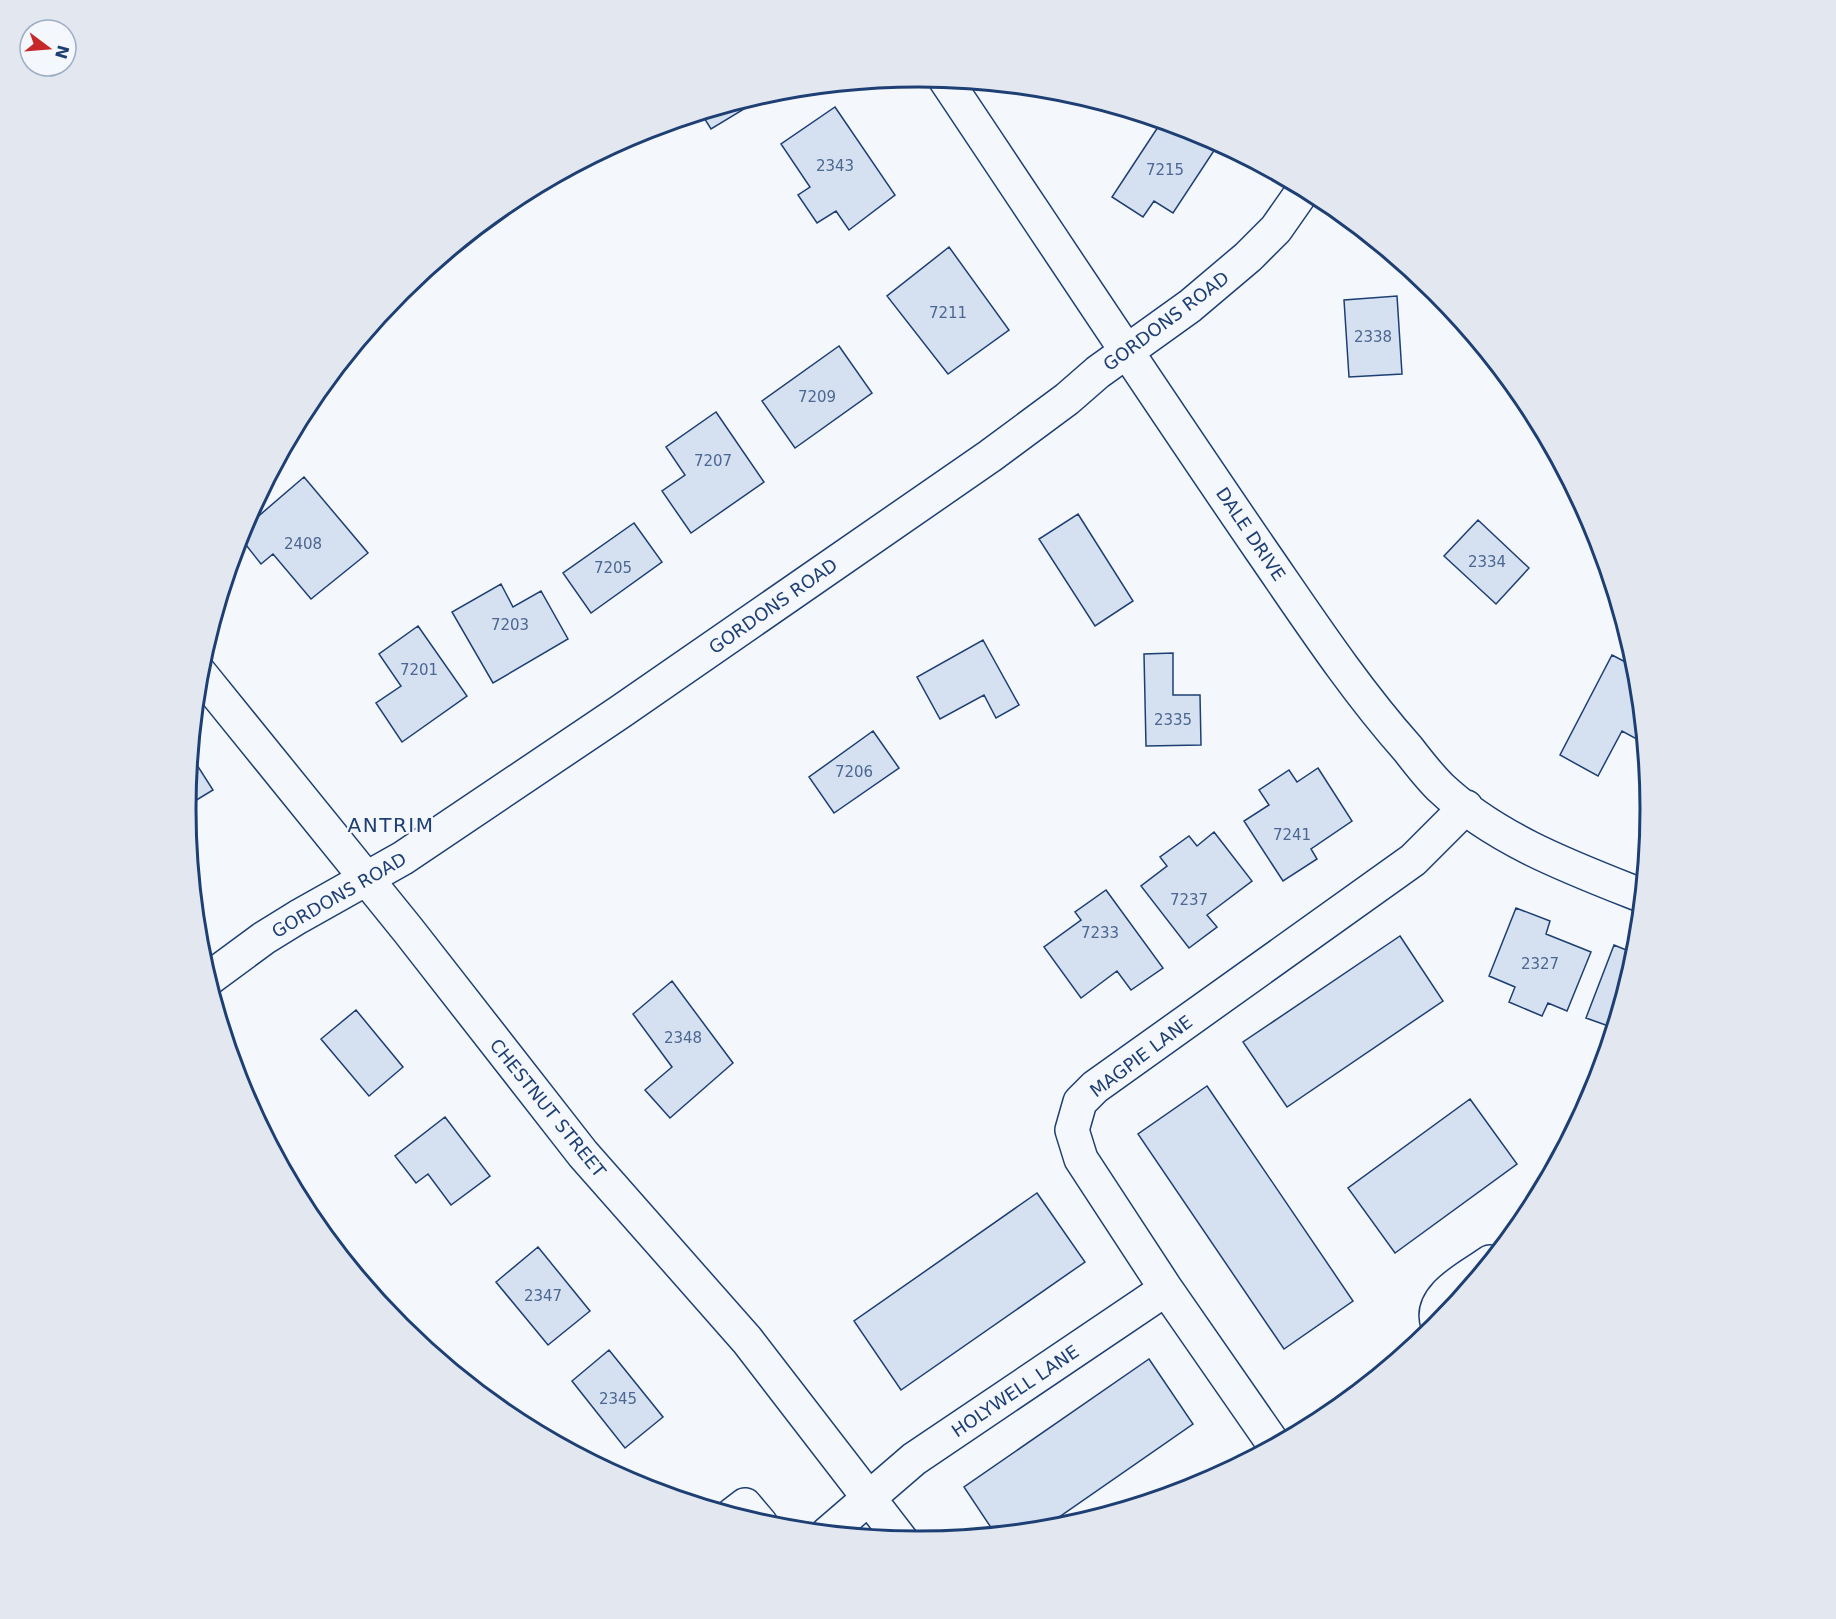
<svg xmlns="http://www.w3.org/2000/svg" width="1836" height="1619" font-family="'DejaVu Sans',sans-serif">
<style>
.building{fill:#d5e0f0;stroke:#1d3f73;stroke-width:1.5}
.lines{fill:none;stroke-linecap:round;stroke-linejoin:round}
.minor-casing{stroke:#1d3f73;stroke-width:36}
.minor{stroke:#f4f7fb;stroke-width:33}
.labels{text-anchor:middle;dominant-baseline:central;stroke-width:4.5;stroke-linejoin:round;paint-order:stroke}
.number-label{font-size:15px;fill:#4b6792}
.street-label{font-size:18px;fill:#1d3f73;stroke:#f4f7fb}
.neighbourhood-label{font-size:20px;letter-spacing:1.5px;fill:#1d3f73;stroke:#f4f7fb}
.rim{fill:none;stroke:#1d3f73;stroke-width:3}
</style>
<rect width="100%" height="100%" fill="#f4f7fb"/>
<path class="building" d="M772,92L711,129L701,113Z
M835,107L895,195L849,230L836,211L817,223L798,195L810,187L781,144Z
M1162,121L1199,132L1219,143L1173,213L1154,201L1143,217L1112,197Z
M949,247L1009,330L948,374L887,296Z
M1397,296L1402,374L1349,377L1344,300Z
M839,346L872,393L795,448L762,401Z
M716,412L764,482L691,533L662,491L685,475L666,447Z
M304,477L368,553L311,599L273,554L261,564L239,536L240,532Z
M1078,514L1133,601L1095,626L1039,539Z
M1478,520L1529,568L1496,604L1444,556Z
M634,523L662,562L591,613L563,573Z
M501,584L513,607L541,591L568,639L493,683L452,612Z
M418,626L467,696L402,742L376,703L401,686L379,654Z
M983,640L1019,705L996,718L984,695L940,719L917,677Z
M1173,653V695H1200L1201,745L1146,746L1144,654Z
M1612,655L1637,668L1644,743L1622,731L1598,776L1560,755Z
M873,731L899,768L834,813L809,777Z
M190,754L213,790L185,807Z
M1318,768L1352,821L1311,849L1317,859L1283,881L1244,821L1269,805L1259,790L1289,770L1297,782Z
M1214,832L1252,881L1207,915L1217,927L1189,948L1141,886L1167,866L1160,857L1189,836L1197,846Z
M1106,890L1163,968L1131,990L1117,971L1081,998L1044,947L1081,920L1075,912Z
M1516,908L1550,921L1546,934L1591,952L1567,1011L1548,1003L1542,1016L1509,1002L1515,987L1489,976Z
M1400,936L1443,1001L1287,1107L1243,1042Z
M1614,945L1636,954L1614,1028L1586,1018Z
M672,981L733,1063L670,1118L645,1090L672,1067L633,1014Z
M356,1010L403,1067L369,1096L321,1039Z
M1207,1086L1353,1301L1284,1349L1138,1134Z
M1470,1099L1517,1164L1395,1253L1348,1188Z
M445,1117L490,1176L451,1205L428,1174L416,1183L395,1156Z
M1037,1193L1085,1262L901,1390L854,1321Z
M538,1247L590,1311L548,1345L496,1282Z
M609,1350L663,1417L625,1448L572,1381Z
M1149,1359L1193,1424L1039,1531L996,1535L964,1487Z"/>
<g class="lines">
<g class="minor-casing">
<path id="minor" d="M945,79C1050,236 1154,394 1261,550C1308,618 1353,687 1408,749C1418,762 1428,775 1440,787C1496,840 1572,868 1643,896
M199,672L408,930L583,1154L747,1340L902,1541
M207,980L264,938L298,917L403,858L620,712L990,456L1067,399L1098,372L1190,306L1248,257L1276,229L1304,189
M1438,1325C1427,1296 1471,1276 1490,1262
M1275,1446L1166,1289L1081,1159L1072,1130L1080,1102L1095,1087L1413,860L1466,807
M732,1515L745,1505L761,1524
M827,1534L914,1459L1166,1289"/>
</g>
<use href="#minor" class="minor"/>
</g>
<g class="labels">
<g class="number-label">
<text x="835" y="166">2343</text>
<text x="1165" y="170">7215</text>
<text x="948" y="313">7211</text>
<text x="1373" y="337">2338</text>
<text x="817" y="397">7209</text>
<text x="713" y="461">7207</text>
<text x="303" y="544">2408</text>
<text x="1487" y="562">2334</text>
<text x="613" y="568">7205</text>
<text x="510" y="625">7203</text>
<text x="419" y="670">7201</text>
<text x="1173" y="720">2335</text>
<text x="854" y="772">7206</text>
<text x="1292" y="835">7241</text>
<text x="1189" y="900">7237</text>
<text x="1100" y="933">7233</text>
<text x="1540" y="964">2327</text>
<text x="683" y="1038">2348</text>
<text x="543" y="1296">2347</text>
<text x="618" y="1399">2345</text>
</g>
<g class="street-label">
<text transform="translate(1166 321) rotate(-37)">GORDONS ROAD</text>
<text transform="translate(1251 534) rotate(56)">DALE DRIVE</text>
<text transform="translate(773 606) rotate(-35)">GORDONS ROAD</text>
<text transform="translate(339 895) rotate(-30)">GORDONS ROAD</text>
<text transform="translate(1141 1056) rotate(-37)">MAGPIE LANE</text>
<text transform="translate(548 1108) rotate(51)">CHESTNUT STREET</text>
<text transform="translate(1015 1391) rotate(-34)">HOLYWELL LANE</text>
</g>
<g class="neighbourhood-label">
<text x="391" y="825">ANTRIM</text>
</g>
</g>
<path d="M0 0H1836V1619H0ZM196 809a722 722 0 1 1 1444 0a722 722 0 1 1-1444 0Z" fill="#e3e8f0" fill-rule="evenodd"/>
<path class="rim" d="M196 809a722 722 0 1 1 1444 0a722 722 0 1 1-1444 0Z"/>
<g transform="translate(48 48) rotate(106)"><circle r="28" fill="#f4f7fb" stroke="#9eadc5" stroke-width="1.5"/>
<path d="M0-4.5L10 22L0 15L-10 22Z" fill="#c62828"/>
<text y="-9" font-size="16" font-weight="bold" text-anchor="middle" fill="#1d3f73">N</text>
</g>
</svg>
